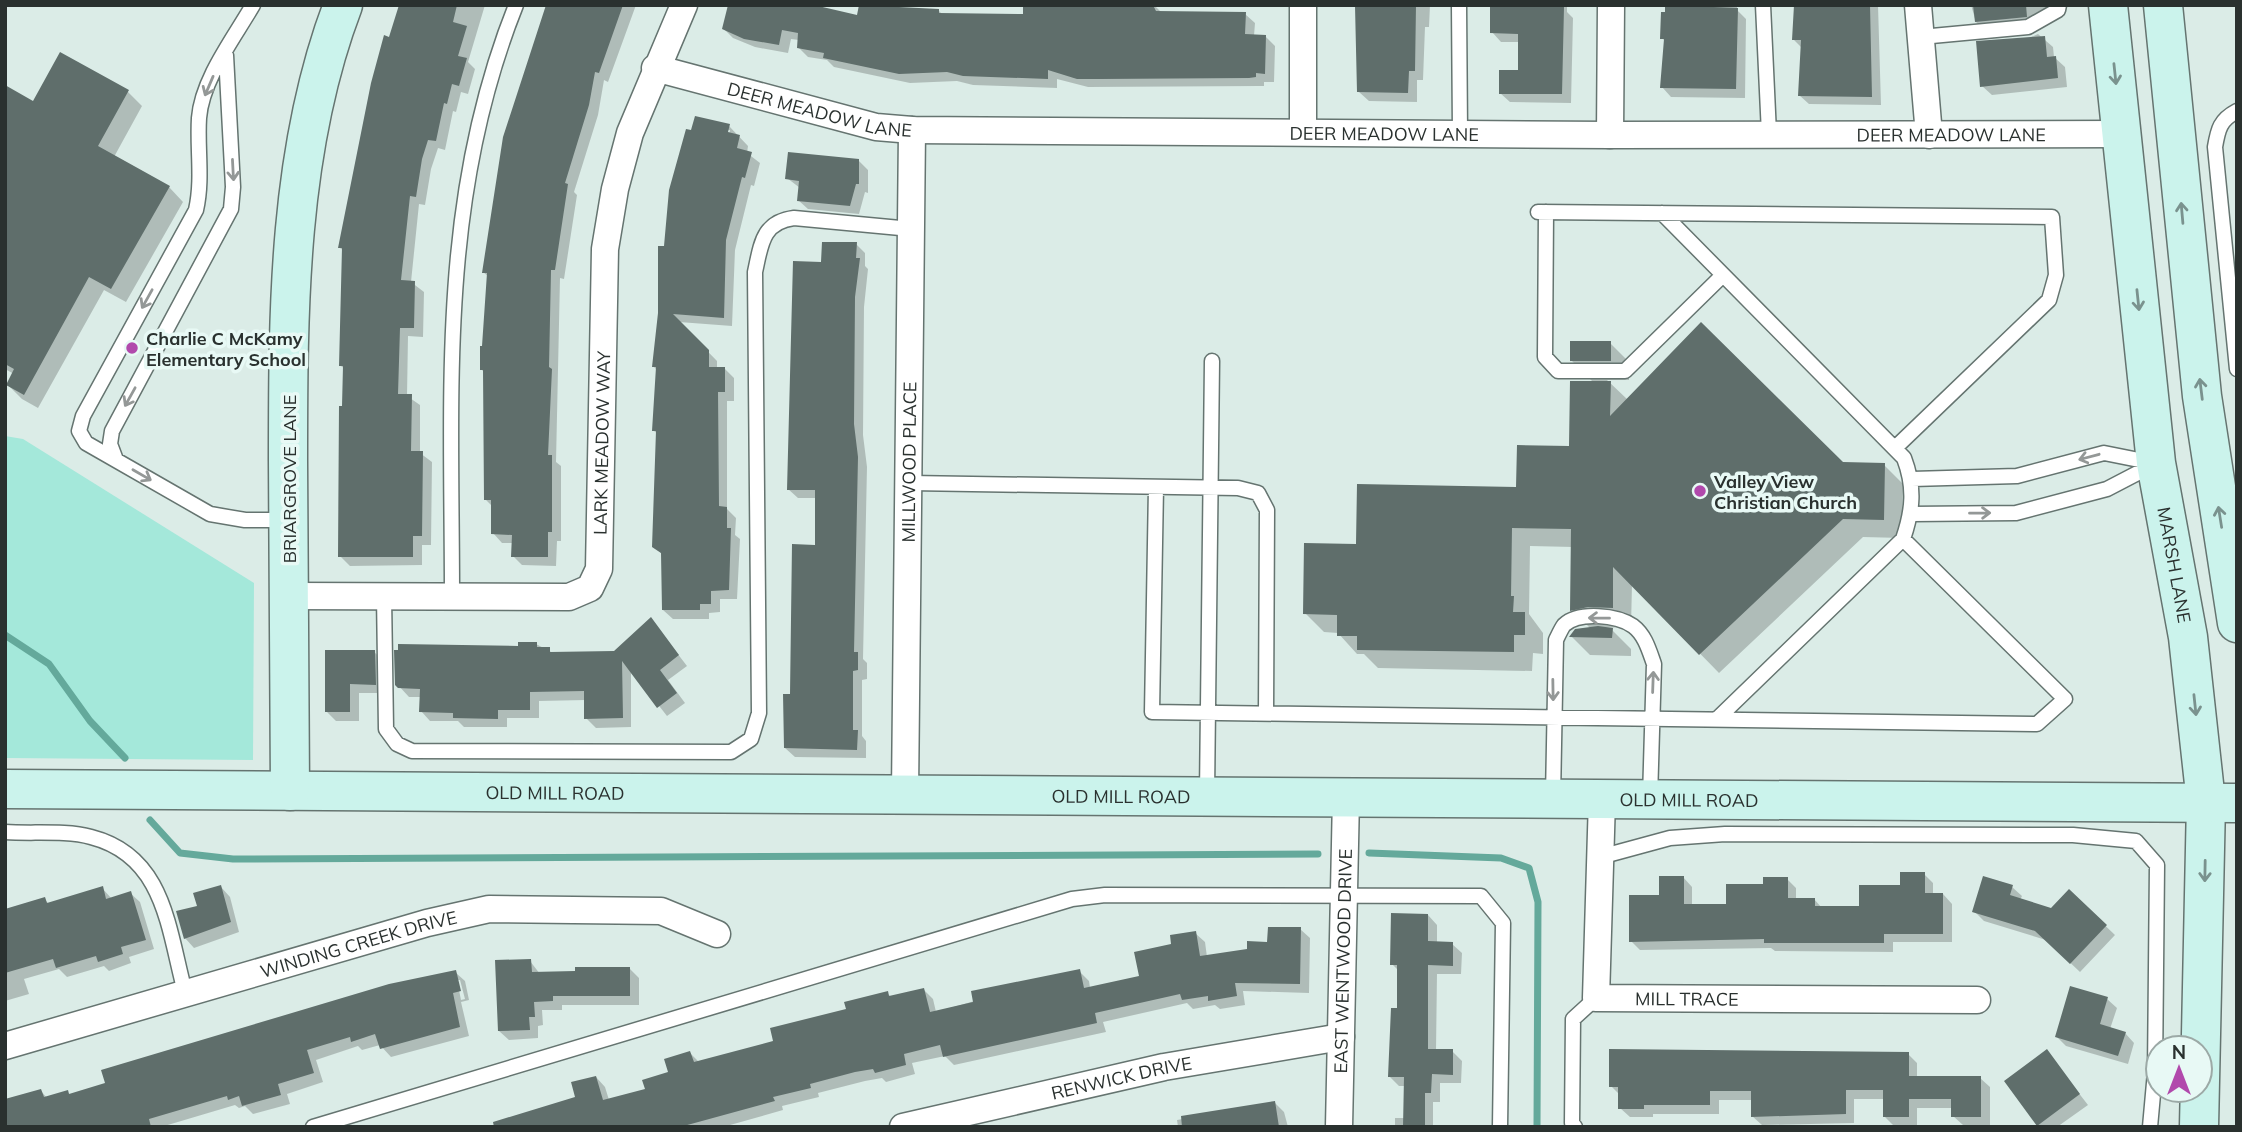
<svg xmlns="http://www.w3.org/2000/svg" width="2242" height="1132" font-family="Mulish,sans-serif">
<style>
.green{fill:#a4e8da}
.shadow{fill:#0003;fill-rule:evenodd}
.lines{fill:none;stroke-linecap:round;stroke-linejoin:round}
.stream{stroke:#64a99b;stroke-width:7}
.building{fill:#5f6e6b}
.lane-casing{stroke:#657470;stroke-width:17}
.street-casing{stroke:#657470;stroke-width:29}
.secondary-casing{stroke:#657470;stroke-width:41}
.lane{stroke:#fff;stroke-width:14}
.street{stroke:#fff;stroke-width:26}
.secondary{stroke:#cbf3ec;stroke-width:38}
.oneway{stroke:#7a928e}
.oneway2{stroke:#949897}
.poi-dot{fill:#b149ac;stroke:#e8f9f5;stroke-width:2.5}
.labels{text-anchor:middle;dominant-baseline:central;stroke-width:7;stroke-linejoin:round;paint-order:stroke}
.street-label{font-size:18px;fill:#2a312f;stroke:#e8f9f5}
.poi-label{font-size:18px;font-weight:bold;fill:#2a312f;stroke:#e8f9f5;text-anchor:start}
</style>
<rect width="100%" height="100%" fill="#dbece7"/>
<path class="green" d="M5,436L23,439L254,583L253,760L5,758Z"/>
<path class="shadow" d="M402,5H485L468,62L475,69L468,94L461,92L456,112L453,111L445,150L438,148L431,169L425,205L419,204L411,282L424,292L423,337L408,336L407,396L420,405V453L432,462L431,545H422V565L350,566L340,556L345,369L341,366L344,251L340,248L390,39Z
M558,5H636L608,82L604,80L598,115L574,192L577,195L564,279L560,278L556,462L561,466V541H557L556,566L522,565L513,556V543H502L493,533V507L485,499L484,372L481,369L489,277L483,272Z
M730,5H820L819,8L859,17L861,5H894V10L939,11L942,14L1025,16L1112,5H1154L1161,12L1245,14L1255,23L1254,36H1265L1275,46L1274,82H1264V86H1260L1088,87L1057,79V88L973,85L957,81L910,83L834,67L827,60L808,57L798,47L799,40L791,39L788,53L755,47L733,38L724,29Z
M1356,5H1430L1429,27H1425L1423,80H1417V102L1369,101L1359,92Z
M1492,5H1567V12L1573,18L1571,103L1510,102L1500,93L1519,71V42H1501L1492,32Z
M1667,5H1737V10L1746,19L1745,98L1671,97L1662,87L1665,41L1662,38Z
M1795,5H1878L1881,105L1809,104L1799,95L1802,48L1794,40Z
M1971,5H2046V20L1986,31L1976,22Z
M2038,34L2053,47L2054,57L2065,67L2067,87L1992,95L1982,86L2029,38Z
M61,54L128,92L142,106L114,157L169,187L183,202L126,302L104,290L38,408L22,399L8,385L14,374L5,369V87L34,103Z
M696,118L729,126L748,146L747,153L760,163L754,186L751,185L735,250L732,326L679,322L717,361V369H725L734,378V401H727V509L736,518L735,535L740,539L737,599H720V612L709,613V619H673L663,610L662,554L654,546L658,434L654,431L658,371L654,367L660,313V248H666L671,191L688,131L692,132ZM727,130H730L728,141H725Z
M858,160L868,170V193L865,192L859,214L808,209L798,200L800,188L787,178Z
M856,244L865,253V266L868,269L864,307L863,435L867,467L863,659L867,663V679L862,680V736L866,741V758L795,757L785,748L817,547V498H798L788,489L823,263Z
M1610,343L1629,362V380H1607L1628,400L1842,464L1884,465L1903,484L1902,538L1863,537L1719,673L1632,584L1631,627L1595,628L1612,630L1631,649V656L1590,655L1571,636L1591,629L1572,610L1573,547L1530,546L1529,614L1543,633V654L1533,653L1532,671L1378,668L1364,654H1357L1338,633L1324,632L1305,613L1358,546L1518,489L1571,448L1593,382L1572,361Z
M651,619L687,666L668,680L685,703L667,716L631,670V727L596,728L586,718V700L539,701V718H507V727H464L458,721H430L421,711V697H409L397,684L536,644L555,654L615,652Z
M374,652L384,661V693H359V721H336L327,712Z
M1924,874L1933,883V894H1943L1952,904V942H1893V952L1775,951L1771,948L1640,950L1631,941L1661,896L1683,877L1692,887V906H1727L1765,886L1787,879L1796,888V900L1814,899L1822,908H1861Z
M221,887L230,897L239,932L194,948L185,938L199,907Z
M2012,887L2022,896L2020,900L2051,910L2069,891L2115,935L2080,972L2046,940L1984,921L1974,911Z
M102,888L112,899L130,893L140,902L154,949L129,957L131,963L109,971L104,966L67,977L59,969L24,979L29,994L5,1001V912L44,899L49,904Z
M1428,915L1437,925V943L1452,944L1462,953L1461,974H1437L1436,1051H1452L1462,1061L1461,1083H1440V1102H1433V1127H1395V1118H1404L1405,1086H1399L1389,1076L1398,1009L1399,971L1392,964Z
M1300,929L1310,938L1309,993L1243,991L1245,1005L1220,1009L1215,1005L1193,1009L1187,1003L1103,1022L1106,1032L954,1065L945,1056L912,1063L915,1074L886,1082L882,1078L865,1081L818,1093L819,1097L782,1106L783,1110L723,1127H503L578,1099L596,1077L605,1087L609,1100L647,1090L670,1073L690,1053L700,1063L775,1042L887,993L891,997L924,990L933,999L936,1012L1079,971L1089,981L1090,988L1141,977L1173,945L1195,933L1205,942L1207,957L1248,950Z
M530,961L540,974L630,969L639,978V1005H562V1010H542L543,1025L538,1026V1038L509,1040L499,1031Z
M455,972L465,981L469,1000L461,1002L469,1036L391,1057L380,1045L362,1050L358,1046L316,1060L323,1082L287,1094L290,1104L253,1114L245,1106L239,1108L235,1105L161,1127H5L41,1091L47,1098L67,1092L71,1095ZM457,980H460L465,999L461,1000Z
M2107,999L2117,1008L2110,1029L2125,1033L2134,1043L2128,1064L2066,1046L2057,1037Z
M2047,1052L2088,1105L2057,1127L2038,1125Z
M1908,1054L1917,1063V1078H1980L1990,1087V1125H1963L1953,1116V1108H1917V1126H1894L1885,1117V1099H1854V1123L1762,1125L1752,1116V1100H1719V1114H1653V1117H1630L1620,1108V1095L1611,1086Z
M1275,1103L1284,1112L1288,1127H1178L1177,1120Z"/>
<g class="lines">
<path class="stream" d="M5,635L49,664L90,721L125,758
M150,820L180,853L233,859L1318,854
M1369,853L1501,858L1529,868L1538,902L1537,1127"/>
</g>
<path class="building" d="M399,5H457L453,22L467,26L458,56L467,58L459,86L452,84L447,104L444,103L436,141L428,140L422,159L416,197L410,196L401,280L415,281L414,328H400L398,394H412L411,451H423L422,536H413V557H338L339,406H342L343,366H339L342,248H338L371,83L384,35L389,37Z
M546,5H623L599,73L595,72L589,105L565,183L568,184L555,270H551L549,367L552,369L548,455H552V532H548V557H511L512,535L491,534V500H484L483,370H480V346H482L487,273H482L503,137Z
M728,5H814L857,15L859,5L939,9V13L1023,14V7L1057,5H1153L1156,11L1246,12L1245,34L1266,35L1265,74L1256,73V77L1249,78L1099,79H1077L1048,70V79L963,76L947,72L899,74L823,58L824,53L797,48L798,33L782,30L779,45L744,39L722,29Z
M1416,5L1415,71H1409L1408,93L1357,92L1355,6Z
M1490,5L1564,7L1562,94H1499V70H1518V34L1490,33Z
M1665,5L1738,8L1736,89L1660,88L1664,39H1660L1661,12H1665Z
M1794,5H1870L1872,97L1798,96L1801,40H1792Z
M1973,5H2026L2027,17L1975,22Z
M2045,36L2047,57L2056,56L2058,78L1980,87L1976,41Z
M60,52L129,90L98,146L170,186L111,289L89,277L24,395L6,385L14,369L5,364V85L33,101Z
M695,116L730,124L728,132L740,135L737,148L752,152L745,178L742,177L726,240L724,318L673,314L709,350V367H725V392H718L719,506L727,507V528H731L729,590L711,591V604H700V610H662L661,553L652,547L656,431H652L656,367H652L658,313V246H664L669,190L686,129L691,130Z
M788,152L859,159V184H856L850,206L797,201L799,181L785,179Z
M822,242H857L856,258H860L855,297L854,424L858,457L854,652H858V670L853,671V730H858L857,750L784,748L783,694H790L792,544L815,545V490H787L793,261L821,262Z
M1701,322L1843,462L1885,463L1884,520L1843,519L1699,655L1613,567V608L1588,607L1570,611L1571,529L1512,528L1511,596H1514L1513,612H1525V635H1514V652L1357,650V636H1337V615L1303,614L1304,543L1356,544L1357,484L1516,487L1517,445L1569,446L1570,381H1611L1610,416Z
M1570,341H1611V361H1570Z
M651,617L679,655L660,670L677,693L657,708L622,661L623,718L584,719V691L530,692V710H498V719L453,718V713L419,712L420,689L398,688L395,685L394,650H398V644L518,646V642H537V647H550V652L614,651Z
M1598,626L1613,628L1612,638L1569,637L1575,629Z
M325,650H375L376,685L350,684V712H325Z
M1900,872H1925V893H1943V934H1884V943H1764V939L1629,942V895H1659V876H1684V904H1726V884H1763V877H1788V898H1815V906H1859V885H1900Z
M1983,876L2013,885L2010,895L2051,908L2069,889L2107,925L2070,964L2035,931L1972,912Z
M221,885L231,922L184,939L176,911L197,906L193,893Z
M103,886L106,899L131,891L146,940L121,947L123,954L98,962L96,956L56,968L53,959L5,973V909L45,897L47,903Z
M1391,913L1428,914V941L1453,942V966L1428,965V1049H1453V1075L1432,1074L1431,1093H1425V1127H1403L1404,1077H1388L1391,1008H1397V965H1390Z
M1268,927H1301L1300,984L1235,983L1237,996L1208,1001V996L1182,1000L1180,994L1095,1013L1097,1023L943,1057L940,1045L904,1054L906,1065L875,1073L873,1069L855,1072L810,1084L811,1088L773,1097L775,1101L680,1127H494L493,1122L575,1097L571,1082L596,1076L603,1100L645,1089L642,1080L668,1072L664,1059L690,1051L694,1062L773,1041L770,1028L846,1009L844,1002L888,991L889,996L924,988L930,1012L973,1002L971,991L1080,969L1084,988L1139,976L1134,952L1171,944L1170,935L1196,931L1200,956L1247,949V941L1267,942Z
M531,959L532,972L575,971V967H630V996H553V1001L534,1002L535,1017H529L530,1030L498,1031L495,960Z
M456,970L461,991L453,993L460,1027L380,1049L375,1034L351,1042L350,1037L307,1050L314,1073L278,1084L281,1095L242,1106L239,1096L228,1100L227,1096L149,1119L151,1127H5V1099L41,1089L44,1097L68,1090L69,1094L105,1083L101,1070L389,984Z
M2070,986L2108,997L2100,1024L2126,1032L2118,1056L2055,1037Z
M1609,1049L1909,1052V1076H1981V1117H1951V1099H1909V1117H1883V1090H1846V1114L1751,1117V1091H1710V1105H1644V1109H1618V1087H1609Z
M2047,1049L2080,1094L2037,1126L2004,1081Z
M1275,1101L1279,1127H1182L1181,1116Z"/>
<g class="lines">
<g class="lane-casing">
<path id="lane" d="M253,5C234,38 202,79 199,118C197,149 203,179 196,210L83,416L79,431L86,443L210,514L245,520H285
M1459,5L1460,133
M1763,5L1769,134
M1921,37L2028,27L2058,10L2059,5
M2237,111C2220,120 2218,129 2215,147L2237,369
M1538,212L2052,217L2056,275L2049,300L1895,448
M1546,212L1545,357L1558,371H1625L1723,275
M1662,213L1904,458C1915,487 1913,510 1903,539L1717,719
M116,460L110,444L112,431L231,209L233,187L226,55
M1912,479L2017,476L2104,453L2154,463
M910,483L1238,488L1258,493L1267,510L1266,713
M1156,487L1152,712L2037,724L2065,699L1903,539
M1912,514L2016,513L2107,489L2155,464
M384,596L386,729L397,744L412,751L731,752L751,739L759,713L755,272C761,245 762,222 794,218L911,229
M452,597C452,392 438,200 516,5
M1207,794L1212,361
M1553,797L1556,640C1558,636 1561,629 1564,625C1579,611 1617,615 1633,626C1645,635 1649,650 1654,664L1650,798
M5,832C32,834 65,830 91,837C165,856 168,929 185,992
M1600,857L1670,838L1725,834L2073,835L2136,841L2157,865L2155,1072L2150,1127
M313,1127L1072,899L1105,895L1481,896L1503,923L1500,1127
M1575,1127L1572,1123L1573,1019L1596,998"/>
</g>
<g class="street-casing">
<g id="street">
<path d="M1918,5L1929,135"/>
<path id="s1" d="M655,68L876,127L912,130L1610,135L2121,134"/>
<path d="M1303,132V5"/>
<path d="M1610,135L1611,5"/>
<path id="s2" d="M289,596L569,597L590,588L599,569L605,249L615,189L630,133L684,5"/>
<path id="s3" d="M905,793L912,130"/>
<path id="s4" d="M1602,799L1596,998L1977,1000"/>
<path id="s5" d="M5,1046L427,923L489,909L661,911L717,934"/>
<path id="s6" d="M903,1127L1164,1067L1341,1037"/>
<path id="s7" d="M1339,1127L1346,797"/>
</g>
</g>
<g class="secondary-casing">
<g id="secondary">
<path id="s8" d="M2108,5L2156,463L2188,637L2206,802L2199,1127"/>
<path d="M2163,5L2202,396L2237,623"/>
<path id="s9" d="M5,789L2237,803"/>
<path d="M290,791C289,681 288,571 288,461C288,309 288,149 343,5"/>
</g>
</g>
<use href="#lane" class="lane"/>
<use href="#street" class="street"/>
<use href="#secondary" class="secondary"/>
</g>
<defs><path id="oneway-shaft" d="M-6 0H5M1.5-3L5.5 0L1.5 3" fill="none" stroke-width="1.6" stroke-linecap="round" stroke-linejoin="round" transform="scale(1.75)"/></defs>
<g class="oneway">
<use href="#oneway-shaft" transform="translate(2115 74) rotate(84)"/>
<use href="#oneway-shaft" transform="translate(2182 213) rotate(-95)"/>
<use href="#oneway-shaft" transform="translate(2138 300) rotate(84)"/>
<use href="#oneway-shaft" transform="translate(2201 389) rotate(-97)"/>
<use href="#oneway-shaft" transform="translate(2220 517) rotate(-99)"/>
<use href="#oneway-shaft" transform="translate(2195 705) rotate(84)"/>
<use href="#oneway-shaft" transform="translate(2205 871) rotate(91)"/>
</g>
<g class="oneway2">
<use href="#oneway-shaft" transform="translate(209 86) rotate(113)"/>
<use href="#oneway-shaft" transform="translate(233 170) rotate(87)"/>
<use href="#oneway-shaft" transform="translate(147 299) rotate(119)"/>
<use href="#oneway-shaft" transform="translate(130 397) rotate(119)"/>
<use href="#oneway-shaft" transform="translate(2089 457) rotate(165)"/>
<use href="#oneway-shaft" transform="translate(142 475) rotate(30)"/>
<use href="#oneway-shaft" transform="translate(1980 513) rotate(-1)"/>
<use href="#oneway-shaft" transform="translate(1599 618) rotate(-179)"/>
<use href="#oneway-shaft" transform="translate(1653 682) rotate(-88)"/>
<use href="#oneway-shaft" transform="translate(1553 690) rotate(89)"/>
</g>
<g class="poi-dot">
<circle cx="132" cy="348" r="7"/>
<circle cx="1700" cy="491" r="7"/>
</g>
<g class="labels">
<g class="street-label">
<text stroke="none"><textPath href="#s1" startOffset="170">DEER MEADOW LANE</textPath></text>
<text stroke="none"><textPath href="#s1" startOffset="737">DEER MEADOW LANE</textPath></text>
<text stroke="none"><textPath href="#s1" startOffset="1304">DEER MEADOW LANE</textPath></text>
<text stroke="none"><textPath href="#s2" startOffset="450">LARK MEADOW WAY</textPath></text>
<text stroke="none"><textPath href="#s3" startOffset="331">MILLWOOD PLACE</textPath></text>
<text transform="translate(289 479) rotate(-90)">BRIARGROVE LANE</text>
<text stroke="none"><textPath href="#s8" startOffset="564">MARSH LANE</textPath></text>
<text stroke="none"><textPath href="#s9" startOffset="550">OLD MILL ROAD</textPath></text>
<text stroke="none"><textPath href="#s9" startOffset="1116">OLD MILL ROAD</textPath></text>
<text stroke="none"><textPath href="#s9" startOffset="1684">OLD MILL ROAD</textPath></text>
<text stroke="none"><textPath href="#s5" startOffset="368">WINDING CREEK DRIVE</textPath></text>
<text stroke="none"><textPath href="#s7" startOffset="166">EAST WENTWOOD DRIVE</textPath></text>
<text stroke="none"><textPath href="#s4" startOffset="290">MILL TRACE</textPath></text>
<text stroke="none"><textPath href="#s6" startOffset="224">RENWICK DRIVE</textPath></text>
</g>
<g class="poi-label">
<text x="146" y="338">Charlie C McKamy<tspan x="146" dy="21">Elementary School</tspan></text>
<text x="1714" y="481">Valley View<tspan x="1714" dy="21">Christian Church</tspan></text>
</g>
</g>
<rect width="2242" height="1132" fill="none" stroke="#2a312f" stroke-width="14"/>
<g transform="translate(2179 1069)"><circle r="33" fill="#e8f9f5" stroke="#9ca9a6" stroke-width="2"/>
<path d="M0-5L12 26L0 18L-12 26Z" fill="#b149ac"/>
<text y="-10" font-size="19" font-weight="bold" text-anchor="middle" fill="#2a312f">N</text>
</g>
</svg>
